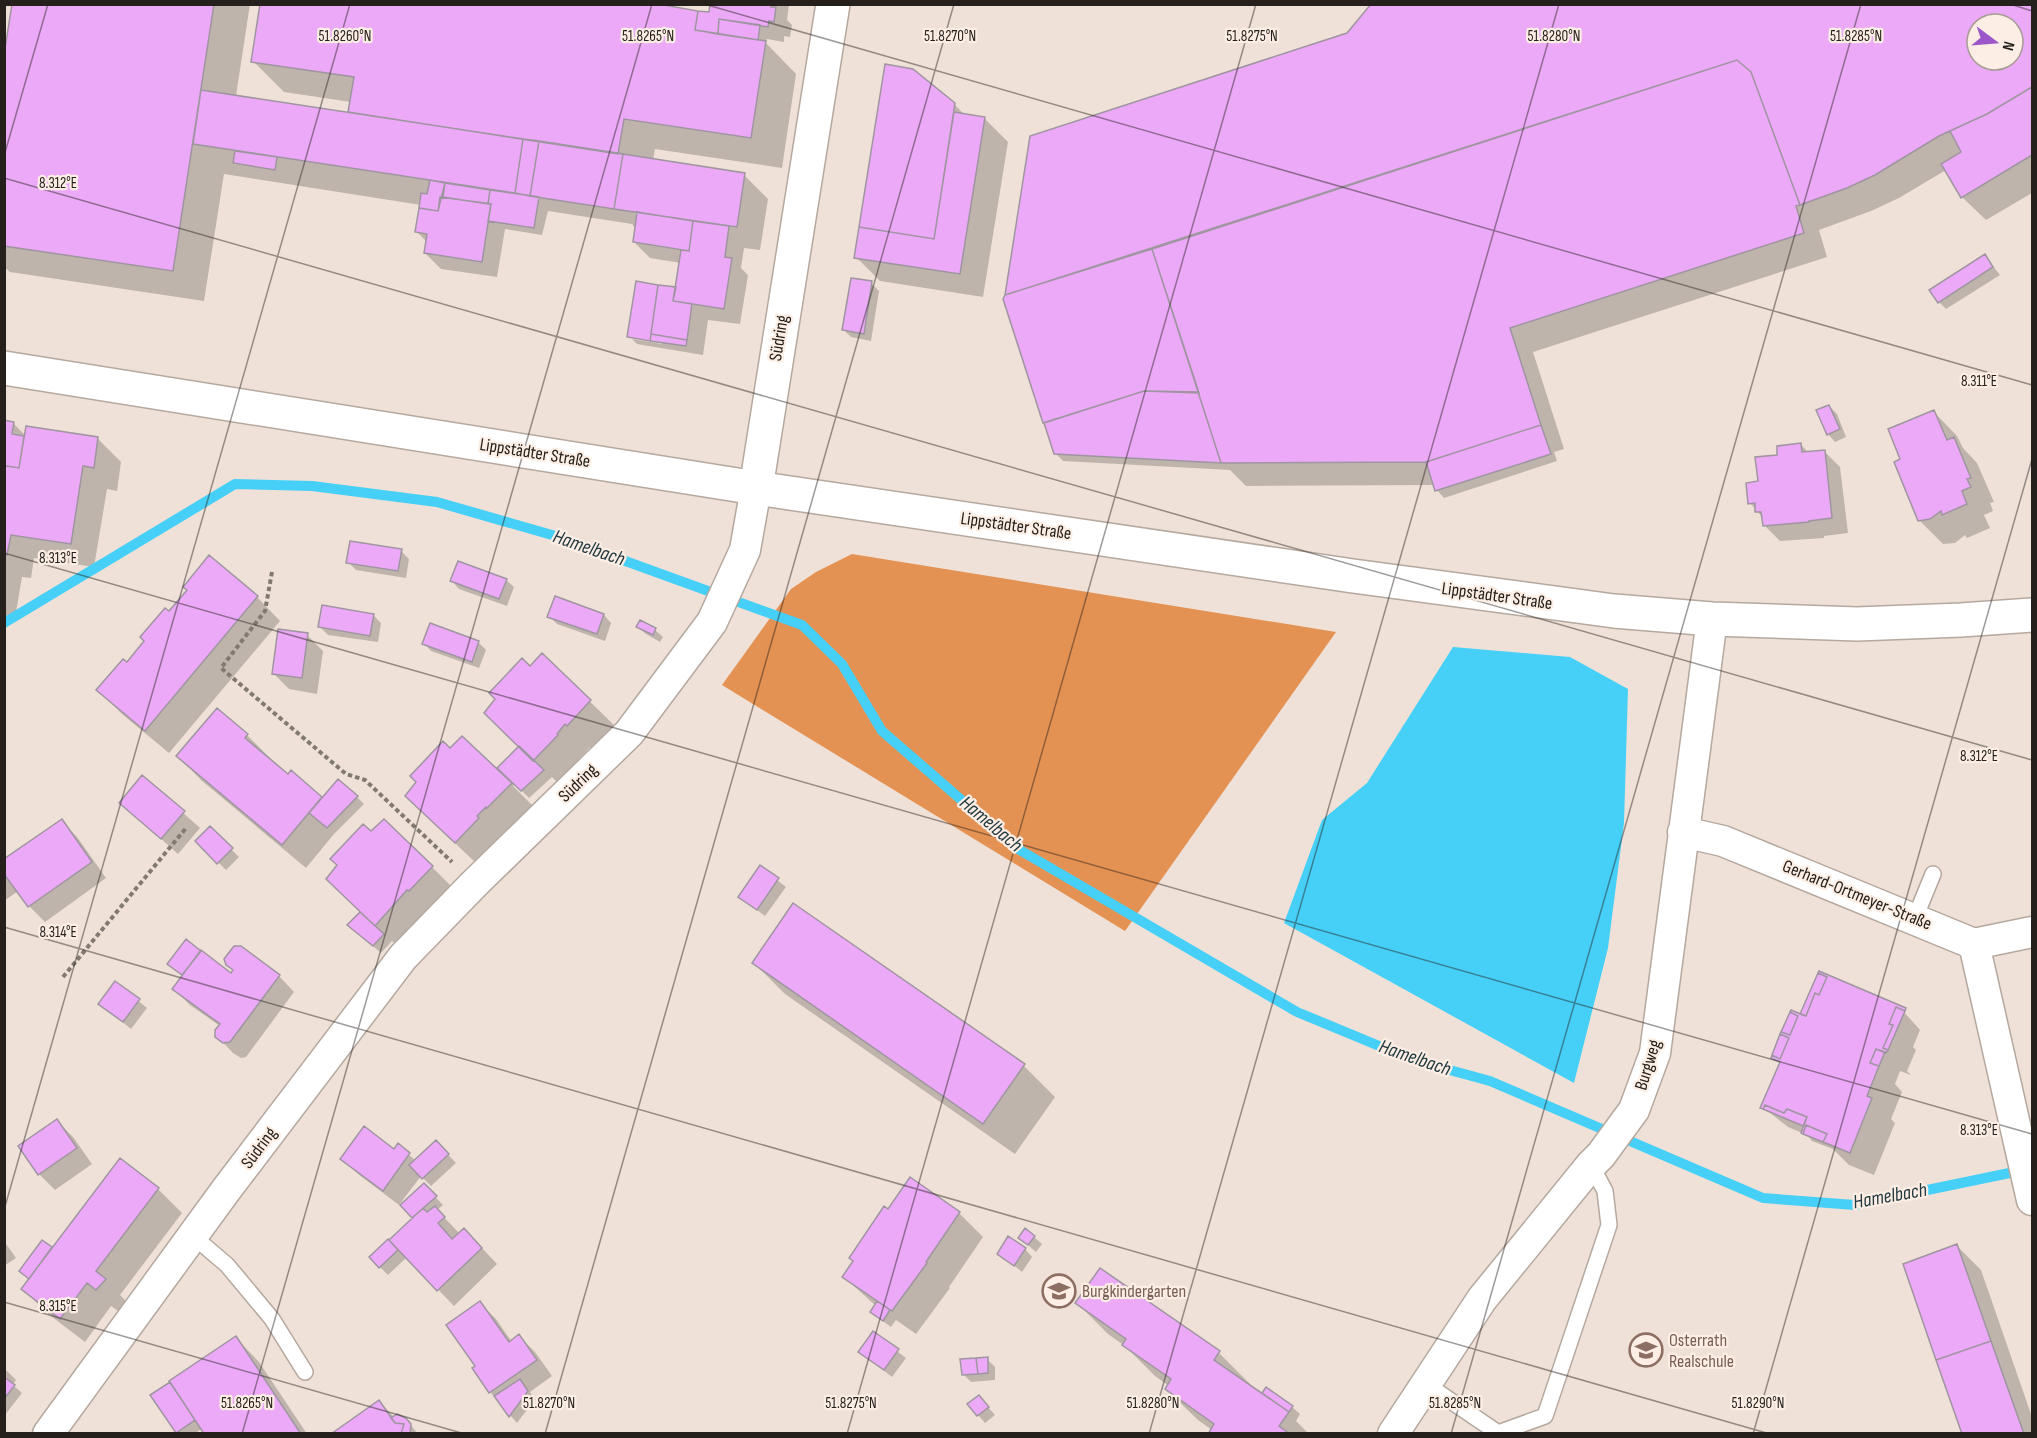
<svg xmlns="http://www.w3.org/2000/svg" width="2037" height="1438" font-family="'Sofia Sans Condensed',sans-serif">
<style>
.forest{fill:#e49253}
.water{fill:#46d0f7}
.shadow{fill:#0003;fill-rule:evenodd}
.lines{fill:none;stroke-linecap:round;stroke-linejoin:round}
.stream{stroke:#46d0f7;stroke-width:10}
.building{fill:#eca9f7;stroke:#9f95a1;stroke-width:1.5;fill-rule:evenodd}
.lane-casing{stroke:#b5a89f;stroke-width:18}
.street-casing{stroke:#b5a89f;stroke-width:33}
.secondary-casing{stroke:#b5a89f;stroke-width:36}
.path{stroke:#827972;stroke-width:4;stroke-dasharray:4.5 3;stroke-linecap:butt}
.lane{stroke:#fff;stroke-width:15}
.street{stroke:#fff;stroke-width:30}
.secondary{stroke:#fff;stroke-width:33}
.ticks{fill:none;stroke:#25201c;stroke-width:1.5;stroke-opacity:0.45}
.labels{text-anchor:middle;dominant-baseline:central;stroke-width:4.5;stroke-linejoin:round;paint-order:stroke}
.street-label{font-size:18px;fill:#25201c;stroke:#fceee4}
.education-label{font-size:18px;fill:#785e54;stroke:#fceee4;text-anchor:start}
.water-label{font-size:20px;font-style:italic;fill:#233a41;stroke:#fceee4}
.ticks-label{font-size:15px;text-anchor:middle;fill:#25201c;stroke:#fceee4;stroke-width:4.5;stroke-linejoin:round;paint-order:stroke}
</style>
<rect width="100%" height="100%" fill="#efe1d7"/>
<path class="forest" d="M852,554L1336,632L1125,931L722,685L791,589L816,572Z"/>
<path class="water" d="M1453,647L1570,657L1628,689L1624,823L1608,948L1574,1083L1284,923L1322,820L1367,783Z"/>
<path class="shadow" d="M14,4H250L236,96L349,114L351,102L284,92L253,61L710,14L711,4H789L787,20L792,25L790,37L784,36V42L767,39L766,43L796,74L782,168L655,149L653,160L744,175L768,199L760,250L744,248L741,268L748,275L740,324L708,320L703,355L637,344L632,339L662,344L659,340L630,336L637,283L677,289L681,263L650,258L634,242L636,229L632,224L548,211L542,235L505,229L497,277L441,269L425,253L427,242L417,232L421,205L224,174L204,301L10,272L4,267V66Z
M1373,4H2032V193L1986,220L1962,197L1946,170L1899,198L1871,211L1819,230L1827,257L1533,352L1564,449L1554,452L1557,461L1444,498L1437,490L1435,485L1246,486L1230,470L1063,461L1055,453L1045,422L1007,296L1032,137L1348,34ZM1977,24H2013V60H1977Z
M954,104L965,115L984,118L1008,142L983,297L880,281L856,257Z
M1985,256L2000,275L1946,309L1939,302Z
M871,283L879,291L871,341L851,337L844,330Z
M1829,406L1837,414L1846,437L1835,442L1828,434Z
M1934,412L1957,436L1963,448L1977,463L1994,502L1990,503L1993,511L1984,515L1990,528L1967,538L1965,535L1955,543L1943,544L1919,520L1902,460Z
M4,422L13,423L26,436L97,438L121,462L117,491L107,489L94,567L34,558L31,578L22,577L15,618L4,623Z
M1801,445L1809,453L1824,451L1840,467L1848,533L1824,536V538L1780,541L1764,525L1763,518L1750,503L1759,482L1779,456Z
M401,551L409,559L406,578L356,570L348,562Z
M506,580L514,587L507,606L459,589L452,581Z
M257,597L280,621L169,753L122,714L98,690L127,664Z
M373,615L381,623L378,642L328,635L320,627Z
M604,615L611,623L605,641L557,624L549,616Z
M638,627L655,630L663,637L660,642L646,634Z
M307,635L323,651L317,694L289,689L273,673Z
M478,642L486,650L479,668L431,651L424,643Z
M542,655L614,725L591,748L590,747L558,783L552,777L529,798L515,784L513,786L535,808L479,866L431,820L450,750L501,775L503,773L520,747L530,668Z
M247,735L271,759L269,761L288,776L291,772L322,799L357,797L364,804L334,834L306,868L201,780L178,756Z
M143,777L200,828L178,854L121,803Z
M61,821L77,837L106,878L45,922L29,906L18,891L4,901V861Z
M210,828L239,857L226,870L197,841Z
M371,833L432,867L456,891L400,949L392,941L381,953L349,925L362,912L338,865Z
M760,867L786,887L765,916L740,897Z
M794,905L1024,1066L1055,1097L1015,1154L785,994L754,963Z
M186,941L231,975L279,976L294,992L246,1057L241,1058L233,1053L217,1036L220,1026L190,1005L174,989L183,976L169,964Z
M116,983L147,1008L131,1029L100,1004Z
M1904,1012L1920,1030L1913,1047L1916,1050L1907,1071L1911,1075L1900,1071L1895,1084L1902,1092L1891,1119L1895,1123L1874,1175L1849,1165L1833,1149L1812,1141L1807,1135L1788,1127L1765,1109Z
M57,1121L73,1137L92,1164L55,1190L39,1174L20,1146Z
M436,1142L456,1163L431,1186L421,1176L399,1205L358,1174L342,1158L394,1151L398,1145L416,1161Z
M910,1179L959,1213L983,1237L949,1287L950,1288L916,1334L896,1320L891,1327L880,1319L872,1312L876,1306L844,1277Z
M424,1185L443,1205L437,1210L460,1234L480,1246L497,1264L454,1306L407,1257L388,1275L371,1258L415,1218L402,1205Z
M158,1189L182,1213L120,1295L128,1303L121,1313L111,1306L85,1342L47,1313L23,1289L30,1280L43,1242L53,1250Z
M1034,1237L1042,1244L1036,1252L1020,1238Z
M4,1241L16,1258L4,1266Z
M1957,1246L1981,1270L2032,1417V1434H1964Z
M1025,1249L1032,1257L1022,1272L999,1253Z
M1100,1270L1219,1353L1250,1384L1249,1386L1268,1399L1269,1398L1292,1407L1300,1414L1296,1421L1309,1434H1209L1212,1430L1198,1420L1166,1389L1169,1386L1155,1376L1125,1346L1108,1334L1077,1303Z
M480,1303L496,1319L512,1342L519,1336L535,1352L552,1376L530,1392L535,1399L517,1423L490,1392L474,1368L477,1366Z
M873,1333L906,1358L892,1377L860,1352Z
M236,1338L259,1362L307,1434H206L203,1428L194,1434H178L152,1395Z
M987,1359L995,1367V1380L971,1382L963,1374Z
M4,1368L16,1380L13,1385L22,1393L5,1415Z
M979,1397L995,1415L985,1423L978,1415Z
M379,1402L394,1417L406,1419L418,1434H333Z"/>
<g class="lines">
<path class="stream" d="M4,623L235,484L312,486L437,502L559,537L802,625L842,664L882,731L1018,849L1297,1012L1413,1060L1490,1081L1763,1198L1855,1205L2024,1170"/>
</g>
<path class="building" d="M12,4H214L173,271L4,246V55Z
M260,4H658L698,11L695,30L766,41L751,138L624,119L618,154L348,112L354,77L251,62Z
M710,4H772L771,7H776L774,22L769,21L768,27L719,19L718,34L695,30L698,11L709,12Z
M1371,4H2032V87L1987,114L1939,136L1875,175L1847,188L1800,205L1751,72L1737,60L1005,295L1030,136L1347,33ZM1977,24H2013V60H1977Z
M719,19L760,25L758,40L718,34Z
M1737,60L1751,72L1800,205L1796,206L1804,233L1510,328L1541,425L1426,462L1221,463L1152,249Z
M885,64L913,69L955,103L934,239L859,227Z
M2032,87V155L1961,198L1941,164L1961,152L1950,131L1987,114Z
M201,90L523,139L515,193L193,144Z
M954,112L985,117L960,274L854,258L859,227L934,239Z
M523,139L539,141L530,196L515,193Z
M539,141L623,154L614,209L530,196Z
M235,151L277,157L275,170L233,163Z
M623,154L745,173L737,227L614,209Z
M430,180L445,183L438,211L419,208L421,193L427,194Z
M445,183L490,190L488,204L443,197Z
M490,190L539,197L534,228L488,221L491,204H488Z
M440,197L491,204L482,262L424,253L427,234L415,232L419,208L438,211Z
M637,212L693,221L689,251L633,242Z
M693,221L729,226L725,257L732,258L724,309L673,301L681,250L689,251Z
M1152,249L1199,393L1144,391L1043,423L1003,299L1005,295Z
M1985,254L1993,267L1938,303L1929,290Z
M851,278L872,281L864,334L842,330Z
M636,281L658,285L650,341L627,337Z
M658,285L676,287L673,301L692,304L687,340L651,334Z
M651,334L687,340L686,346L650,341Z
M1144,391L1198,392L1221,463L1054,454L1044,423Z
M1829,405L1840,429L1827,435L1816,410Z
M1934,410L1947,440L1954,437L1971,478L1967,479L1971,487L1962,491L1967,504L1942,515L1941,511L1930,519L1918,521L1894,462L1900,459L1888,429Z
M4,420L14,422L12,434L24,436L19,468L7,466L4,467Z
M1541,425L1551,454L1435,491L1426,462Z
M26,426L98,437L94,468L83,466L71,544L11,535L7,555H4V467L7,466L19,468Z
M1801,443L1802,452L1825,450L1832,518L1809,521V522L1763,526L1761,512H1755V503L1748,504L1746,483L1758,481L1755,457L1777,455V446Z
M350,541L402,549L398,571L346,563Z
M209,555L258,596L145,731L96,690L123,659L127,662L144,641L140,637L165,608L169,611L187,590L183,587Z
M458,561L507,579L499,599L450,581Z
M555,596L604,614L597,634L547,617Z
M322,605L374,614L370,636L318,627Z
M640,620L656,628L653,635L636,627Z
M430,623L479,641L472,662L422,644Z
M278,629L308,633L302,678L272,674Z
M542,653L591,700L567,726L565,724L557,734L558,735L533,761L484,713L495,699L489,693L522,658L530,666Z
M217,708L248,734L245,738L288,774L291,770L322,797L282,845L176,756Z
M462,736L512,783L487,808L486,807L477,816L479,818L455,843L405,796L416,782L410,776L443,741L450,748Z
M519,746L544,770L521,791L497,768Z
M142,775L185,811L161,839L119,803Z
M338,779L358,796L327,828L309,813Z
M62,819L92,862L28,907L4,874V859Z
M384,819L433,866L409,891L407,890L375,926L326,879L337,865L330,859L363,824L371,831Z
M210,826L233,848L217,864L195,841Z
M760,865L779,878L757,910L738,897Z
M793,903L1025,1064L983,1124L752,963Z
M360,912L384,934L373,946L347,925Z
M186,939L201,951L182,975L167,964Z
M234,946H241L280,975L230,1042L223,1043L215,1037V1030L220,1024L172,989L201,950L231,973L233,970L226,965L224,959Z
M1819,971L1906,1008L1905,1011L1896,1007L1889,1024L1893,1025L1883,1048L1888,1050L1886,1053L1876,1049L1870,1063L1879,1066L1867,1096L1872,1098L1850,1153L1823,1142L1827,1134L1806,1125L1803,1134L1801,1133L1807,1117L1787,1109L1784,1113L1765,1105L1763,1109L1760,1108L1780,1062L1771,1058L1772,1055L1780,1059L1789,1038L1780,1034L1781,1032L1790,1035L1798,1016L1790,1012L1791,1010L1806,1016L1815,993L1819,995L1827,977L1818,973Z
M1818,973L1827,977L1819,995L1815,993L1806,1016L1800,1014Z
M115,981L140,999L123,1022L98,1004Z
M1896,1007L1905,1011L1888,1050L1883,1048L1893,1025L1889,1024Z
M1790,1012L1798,1016L1790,1035L1781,1032Z
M1780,1034L1789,1038L1780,1059L1772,1055Z
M1876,1049L1885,1052L1879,1066L1870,1063Z
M1765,1105L1784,1113L1787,1109L1807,1117L1803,1126L1763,1109Z
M57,1119L77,1148L38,1175L18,1146Z
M1806,1125L1827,1134L1823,1142L1803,1134Z
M364,1126L394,1149L398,1143L410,1153L383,1191L340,1159Z
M436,1140L449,1154L422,1179L409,1165Z
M120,1158L159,1188L96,1271L106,1279L96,1290L87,1283L60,1319L21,1289Z
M910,1177L960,1212L926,1262L927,1263L892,1311L842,1277L853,1261L849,1258L884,1206L888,1209Z
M424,1183L437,1196L412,1218L400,1205Z
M435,1206L445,1217L438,1223L452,1239L464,1228L482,1248L437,1291L389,1240L423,1208L427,1212Z
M1025,1228L1035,1236L1028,1245L1018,1238Z
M1008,1236L1026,1248L1014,1266L997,1254Z
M388,1239L398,1250L379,1268L369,1257Z
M42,1240L52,1247L29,1279L19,1271Z
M1957,1244L1991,1341L1936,1360L1903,1264Z
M1100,1268L1220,1351L1214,1360L1289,1412L1279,1426L1290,1434H1208L1214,1424L1165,1389L1171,1379L1122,1345L1126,1339L1075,1303Z
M480,1301L509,1342L519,1334L537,1360L489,1393L472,1368L475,1366L446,1325Z
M877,1301L890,1310L883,1321L870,1312Z
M873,1331L899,1349L884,1370L858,1352Z
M236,1336L301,1434H204L195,1420L169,1381Z
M1991,1341L2024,1434H1962L1936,1360Z
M988,1357V1373L978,1374L976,1358Z
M976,1358L978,1374L962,1375L960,1359Z
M4,1377L15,1385L4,1399Z
M520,1379L528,1391L509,1417L494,1396Z
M170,1382L195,1420L176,1433L150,1395Z
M1266,1387L1293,1406L1289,1412L1262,1393Z
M979,1395L989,1407L977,1416L967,1404Z
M379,1400L395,1423L404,1424L401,1434H331Z
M397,1414L406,1418L411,1424L410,1434H401L404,1424L395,1423L391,1418Z"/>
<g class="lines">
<g class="lane-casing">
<path id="lane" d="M1915,918L1933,874
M193,1236L227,1265L272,1319L305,1372
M1426,1384L1498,1433L1545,1416L1609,1225L1605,1191L1591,1165"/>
</g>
<g class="street-casing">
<path id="street" d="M1683,832L1723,841L1974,944L2032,932
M1974,944L2032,1200
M48,1434L226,1190L403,957L474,884L629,733L712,622L745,550L756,488
M1393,1434L1482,1299L1591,1165L1601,1155L1634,1110L1655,1053L1712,619"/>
</g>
<g class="secondary-casing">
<path id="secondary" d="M4,368L756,488L1353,576L1614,611L1712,619L1857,624L1961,620L2032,615
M756,488L833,4"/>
</g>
<path class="path" d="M272,572L265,611L221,668L346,774L365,780L452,862
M63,977L186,828"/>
<use href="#lane" class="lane"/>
<use href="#street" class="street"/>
<use href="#secondary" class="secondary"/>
</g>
<path class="ticks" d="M704,4L2032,385M2010,4L2032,11M4,156L48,4M4,178L2032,760M4,553L2032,1134M4,927L1770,1434M4,1210L350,4M4,1302L465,1434M242,1434L652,4M545,1434L954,4M847,1434L1256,4M1149,1434L1559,4M1451,1434L1861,4M1753,1434L2032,459"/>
<defs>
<g id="school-ring" transform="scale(1.725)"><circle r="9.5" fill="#fceee4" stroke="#8d6e63" stroke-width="1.5"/><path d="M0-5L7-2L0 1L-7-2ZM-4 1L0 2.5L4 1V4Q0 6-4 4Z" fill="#8d6e63"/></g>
</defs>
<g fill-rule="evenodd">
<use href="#school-ring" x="1059" y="1291"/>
<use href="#school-ring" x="1646" y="1350"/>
</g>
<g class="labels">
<g class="street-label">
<text transform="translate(779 338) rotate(-81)">Südring</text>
<text transform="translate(535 453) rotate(9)">Lippstädter Straße</text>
<text transform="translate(1016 526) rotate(8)">Lippstädter Straße</text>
<text transform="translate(1497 596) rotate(8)">Lippstädter Straße</text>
<text transform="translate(578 783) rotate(-44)">Südring</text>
<text transform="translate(1857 895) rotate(22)">Gerhard-Ortmeyer-Straße</text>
<text transform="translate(1648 1065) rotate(-73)">Burgweg</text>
<text transform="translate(259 1148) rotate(-53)">Südring</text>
</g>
<g class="education-label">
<text x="1082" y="1291">Burgkindergarten</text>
<text x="1669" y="1340">Osterrath<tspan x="1669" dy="21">Realschule</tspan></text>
</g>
<g class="water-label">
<text transform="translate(589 548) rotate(19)">Hamelbach</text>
<text transform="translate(991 824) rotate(40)">Hamelbach</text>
<text transform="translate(1415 1058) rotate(19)">Hamelbach</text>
<text transform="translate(1890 1196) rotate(-10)">Hamelbach</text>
</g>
</g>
<g class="ticks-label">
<text x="345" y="41">51.8260°N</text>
<text x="648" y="41">51.8265°N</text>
<text x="950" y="41">51.8270°N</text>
<text x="1252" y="41">51.8275°N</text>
<text x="1554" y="41">51.8280°N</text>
<text x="1856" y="41">51.8285°N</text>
<text x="58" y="188">8.312°E</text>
<text x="1979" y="386">8.311°E</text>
<text x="58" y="563">8.313°E</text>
<text x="1979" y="761">8.312°E</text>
<text x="58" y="937">8.314°E</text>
<text x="1979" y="1135">8.313°E</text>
<text x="58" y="1311">8.315°E</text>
<text x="247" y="1408">51.8265°N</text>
<text x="549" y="1408">51.8270°N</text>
<text x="851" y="1408">51.8275°N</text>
<text x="1153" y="1408">51.8280°N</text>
<text x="1455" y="1408">51.8285°N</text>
<text x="1758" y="1408">51.8290°N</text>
</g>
<rect width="2037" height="1438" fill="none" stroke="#25201c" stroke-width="12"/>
<g transform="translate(1995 42) rotate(106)"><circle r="28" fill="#fceee4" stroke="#a69c94" stroke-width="1.5"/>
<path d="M0-4.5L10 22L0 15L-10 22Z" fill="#9b56ca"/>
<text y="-9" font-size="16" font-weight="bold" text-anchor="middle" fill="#25201c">N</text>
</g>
</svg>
